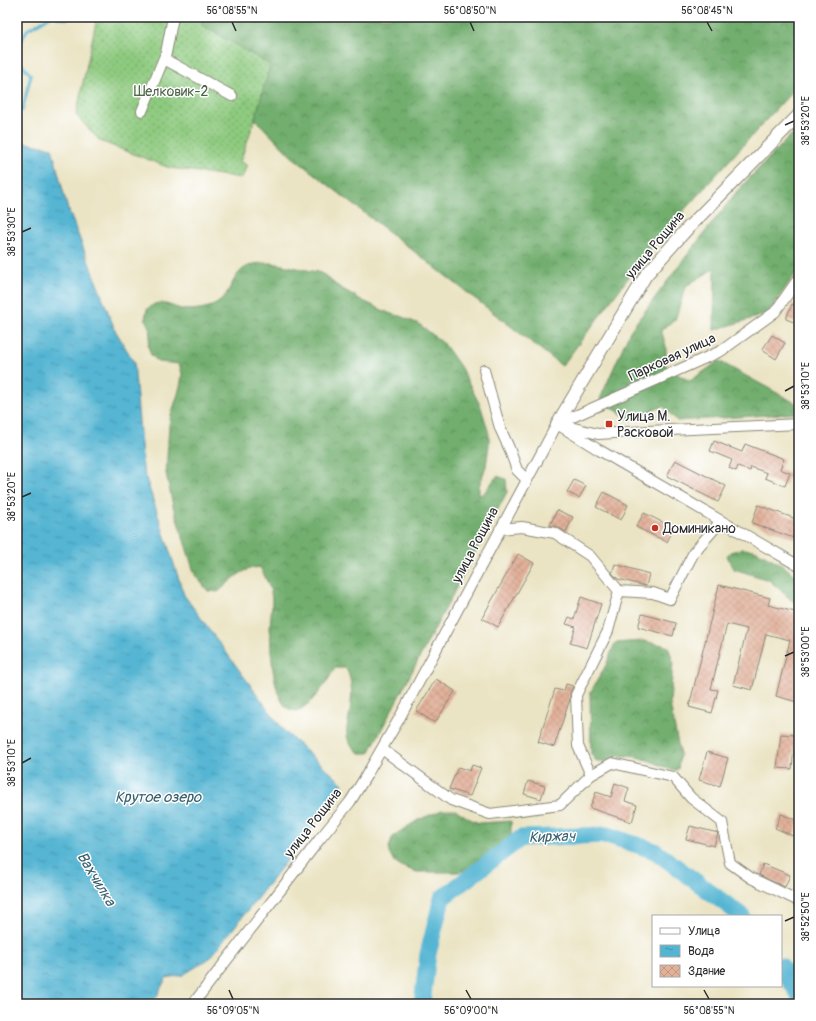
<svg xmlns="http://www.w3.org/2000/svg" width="816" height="1021" font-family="Pangolin,sans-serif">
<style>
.forest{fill:url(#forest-crowns);stroke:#4e6c4c}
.garden{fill:url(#garden-dots);stroke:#5c7a55}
.water{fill:url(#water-ripples);stroke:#40707f}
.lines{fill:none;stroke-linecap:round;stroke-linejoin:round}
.stream{stroke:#54b5d3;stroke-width:3}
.river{stroke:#54b5d3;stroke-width:17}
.building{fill:url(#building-cross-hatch)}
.minor-casing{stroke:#8b8878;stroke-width:12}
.tertiary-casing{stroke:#8b8878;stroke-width:14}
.minor{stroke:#fff;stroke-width:10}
.tertiary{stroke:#fff;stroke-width:12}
.ticks{fill:none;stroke:#2b2b2b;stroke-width:1.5}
.poi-dot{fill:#c8321e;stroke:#fff;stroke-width:1.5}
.labels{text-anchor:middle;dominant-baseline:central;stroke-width:3;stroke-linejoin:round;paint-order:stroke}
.park-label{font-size:14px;fill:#4e6348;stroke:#fff}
.street-label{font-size:14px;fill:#2b2b2b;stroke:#fff}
.poi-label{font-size:14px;fill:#2b2b2b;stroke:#fff;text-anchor:start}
.water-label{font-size:15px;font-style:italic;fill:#3b626e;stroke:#fff}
.neatline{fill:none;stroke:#2b2b2b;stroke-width:1.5}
.ticks-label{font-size:10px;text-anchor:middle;fill:#2b2b2b}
</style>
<defs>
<pattern id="forest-crowns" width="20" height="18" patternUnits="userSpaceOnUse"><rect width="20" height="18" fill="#72ae6e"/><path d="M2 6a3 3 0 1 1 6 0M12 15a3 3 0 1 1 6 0" fill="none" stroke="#5e8e5b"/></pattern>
<pattern id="garden-dots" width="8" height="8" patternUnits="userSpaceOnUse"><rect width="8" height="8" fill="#8eca7f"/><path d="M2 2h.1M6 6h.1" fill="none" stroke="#74a468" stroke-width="1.8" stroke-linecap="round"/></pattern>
<pattern id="water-ripples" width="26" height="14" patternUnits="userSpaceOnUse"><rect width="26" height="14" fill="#54b5d3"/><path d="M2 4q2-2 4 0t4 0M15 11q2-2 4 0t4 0" fill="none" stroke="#4693ab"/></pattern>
<pattern id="building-cross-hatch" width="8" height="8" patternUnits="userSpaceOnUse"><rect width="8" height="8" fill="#e2b19a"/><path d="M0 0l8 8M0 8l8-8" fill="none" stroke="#c29885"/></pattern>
</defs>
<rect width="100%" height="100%" fill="#fff"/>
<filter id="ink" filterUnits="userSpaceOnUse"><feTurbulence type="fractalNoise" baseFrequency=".025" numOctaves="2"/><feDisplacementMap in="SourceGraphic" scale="8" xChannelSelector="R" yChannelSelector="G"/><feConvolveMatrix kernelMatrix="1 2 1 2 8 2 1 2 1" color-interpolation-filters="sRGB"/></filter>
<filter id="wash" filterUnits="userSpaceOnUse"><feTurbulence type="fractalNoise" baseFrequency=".012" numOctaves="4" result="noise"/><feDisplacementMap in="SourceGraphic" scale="16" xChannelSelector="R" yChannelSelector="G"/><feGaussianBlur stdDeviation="0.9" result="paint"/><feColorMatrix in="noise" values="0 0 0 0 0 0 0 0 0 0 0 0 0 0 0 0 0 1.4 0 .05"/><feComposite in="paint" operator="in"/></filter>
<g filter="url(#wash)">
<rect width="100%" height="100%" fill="#ebe4c4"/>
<path class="forest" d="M200,17H799V84L656,241L562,366L291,156L255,119L270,65L202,25Z
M799,127V269L767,314L714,330L715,268L686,286L675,320L661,330L666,346V368L690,381L719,361L799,405V413L677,421L663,406L630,420L600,399L630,331L681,263L738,190Z
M272,263L322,273L336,285L363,301L391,314L400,316L419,324L443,343L450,352L461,368L481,407L489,434V445L486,466L479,486V496C487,491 491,483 497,476L506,479L507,492L369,753H359C354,748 348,743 347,735C346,729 348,722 349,717C352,699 354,684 346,668H335C325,685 315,701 298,711C296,711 292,710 289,709C272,699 271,648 270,630C270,620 272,609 272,599C271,587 265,577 260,567C241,568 231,581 218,592L208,591L195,575L173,506L166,473L169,425L171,415L178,394L181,382L182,373L179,364L158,362L151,355L148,346L150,336L149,327L145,319L147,309C149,308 152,305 155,304C163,301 173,307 181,309C191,311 202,309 212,306C235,296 228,271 254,264C259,263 266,263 272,263Z
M742,549L755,550L781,564L799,579V605H797L769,580L734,569L727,556L730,552Z
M643,641L663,645L668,647L670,652L673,661L670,704L680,754L678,769L674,771C657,764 639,754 620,756C612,757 606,764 597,762L591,754L590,693L606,665L615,643Z
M442,810H456L470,819L479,823L511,821V841L487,853L468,869L459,872H417L403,867L394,861L389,853V848L392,838L399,832L418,820Z"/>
<path class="garden" d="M97,17H200L202,25L270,65L255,119L240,162L247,165L242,178L170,168L100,141L76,115Z"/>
<path class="water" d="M17,141L52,148L67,206L115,330L134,362L143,469L184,595L284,731L343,784L326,811L210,958L183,975L166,978L156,998L146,1004H17Z"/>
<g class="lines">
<path class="stream" d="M57,17L67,19L70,17
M17,50L27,30L49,17
M17,59L31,75L22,111"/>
<path class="river" d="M781,966L799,995
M422,1004L428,954L442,898L521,838L607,835L655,851L742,916"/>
</g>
<g id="blocks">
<path class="building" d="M792,304L799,307V324L786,319Z
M772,335L785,343L776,359L762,350Z
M714,441L742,452L745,444L784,459L780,469L790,473L785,486L765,478L767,473L751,467L750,471L738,466L736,471L729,468L732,460L710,451Z
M675,460L726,486L718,502L667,476Z
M574,480L586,486L579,498L567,492Z
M604,492L628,505L621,520L596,507Z
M758,505L799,520V540L752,523Z
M557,510L573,517L566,532L558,527L550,525Z
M644,513L674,528L667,542L636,527Z
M518,554L534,563L498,627L482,618Z
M615,564L649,574L646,586L618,579L612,573Z
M719,585L770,598L768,605L799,613V695L797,702L776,696L790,640L766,634L752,690L733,685L747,629L727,624L711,689L718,690L712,713L689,707Z
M581,597L601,604L587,648L570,643L576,627L566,624L569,617L574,619Z
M642,614L676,623L673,636L638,627Z
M436,679L455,691L435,723L416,711Z
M566,684L573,686L570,692V699L554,747L538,742L555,689L564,691Z
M781,734L795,735L792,769L777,768Z
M707,752L728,758L720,786L699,780Z
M472,765L481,768L470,796L449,789L458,767L470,771Z
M528,781L545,786L541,799L524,794Z
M615,783L629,788L625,801L637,805L632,822L590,808L596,792L611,797Z
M781,814L799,821L793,836L775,828Z
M690,826L718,833L714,846L686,839Z
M763,864L790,875L785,887L759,875Z"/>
</g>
</g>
<g filter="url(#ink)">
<use href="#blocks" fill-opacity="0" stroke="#8b8878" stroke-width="1"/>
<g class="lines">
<g class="minor-casing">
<path id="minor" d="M164,59L232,96
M142,111L166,53L173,17
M484,370L500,428L509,448L517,470L527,480
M557,424L721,351L775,312L799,278
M557,424L599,450L799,566
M566,426L598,434L648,431L799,424
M500,529L522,527L555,533L590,556L619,591L653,593L670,599L694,552L721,521
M382,749L451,800L490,814L560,805L591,775L612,763L673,777L691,798L722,822L730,863L751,878L799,901
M591,775L578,746L576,695L608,631L619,591
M193,1004L319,840L350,802L366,776L399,719L557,424"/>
</g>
<g class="tertiary-casing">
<path id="tertiary" d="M557,424L646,275L687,229L799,115"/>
</g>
<use href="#minor" class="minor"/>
<use href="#tertiary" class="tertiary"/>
</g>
</g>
<path class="ticks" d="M232,22L236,31M470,22L474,31M707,22L712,31M785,125L794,121M22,232L31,228M785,391L794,386M22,497L31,493M785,656L794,652M22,763L31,758M785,921L794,917M229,990L233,999M466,990L471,999M704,990L709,999"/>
<g class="poi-dot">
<rect x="605" y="420" width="8" height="8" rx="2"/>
<circle cx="655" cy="528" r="4"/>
</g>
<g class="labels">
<g class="park-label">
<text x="171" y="91">Шелковик-2</text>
</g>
<g class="street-label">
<text transform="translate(655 245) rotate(-50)">улица Рощина</text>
<text transform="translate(672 357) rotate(-25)">Парковая улица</text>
<text transform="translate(475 545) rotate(-62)">улица Рощина</text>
<text transform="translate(313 823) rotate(-52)">улица Рощина</text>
</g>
<g class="poi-label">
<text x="617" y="416">Улица М.<tspan x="617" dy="16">Расковой</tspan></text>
<text x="663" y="528">Доминикано</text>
</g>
<g class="water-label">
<text x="158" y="797">Крутое озеро</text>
<text transform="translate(552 837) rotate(-2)">Киржач</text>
<text transform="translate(96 879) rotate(59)">Вахчилка</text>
</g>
</g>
<rect width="816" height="1021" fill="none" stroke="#fff" stroke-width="44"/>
<rect x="652" y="915" width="130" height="72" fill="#ffffff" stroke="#aaaaaa"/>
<rect x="660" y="928" width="20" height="6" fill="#ffffff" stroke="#aaaaaa"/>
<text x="688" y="935" font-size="12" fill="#2b2b2b">Улица</text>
<rect x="660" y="945" width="20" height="12" fill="url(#water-ripples)" stroke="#aaaaaa"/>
<text x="688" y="955" font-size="12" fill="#2b2b2b">Вода</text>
<rect x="660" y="965" width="20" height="12" fill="url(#building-cross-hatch)" stroke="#aaaaaa"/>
<text x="688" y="975" font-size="12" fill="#2b2b2b">Здание</text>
<rect x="22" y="22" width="772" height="977" class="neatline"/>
<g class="ticks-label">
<text x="232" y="14">56°08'55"N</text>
<text x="470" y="14">56°08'50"N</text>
<text x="707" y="14">56°08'45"N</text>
<text transform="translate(805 121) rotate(-90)" y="4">38°53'20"E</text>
<text transform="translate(11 232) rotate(-90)" y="4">38°53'30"E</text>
<text transform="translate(805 386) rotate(-90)" y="4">38°53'10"E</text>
<text transform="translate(11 497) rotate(-90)" y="4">38°53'20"E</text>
<text transform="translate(805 652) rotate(-90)" y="4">38°53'00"E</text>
<text transform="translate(11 763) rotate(-90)" y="4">38°53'10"E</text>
<text transform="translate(805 917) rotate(-90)" y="4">38°52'50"E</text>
<text x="233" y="1014">56°09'05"N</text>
<text x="471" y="1014">56°09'00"N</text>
<text x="709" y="1014">56°08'55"N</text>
</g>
</svg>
